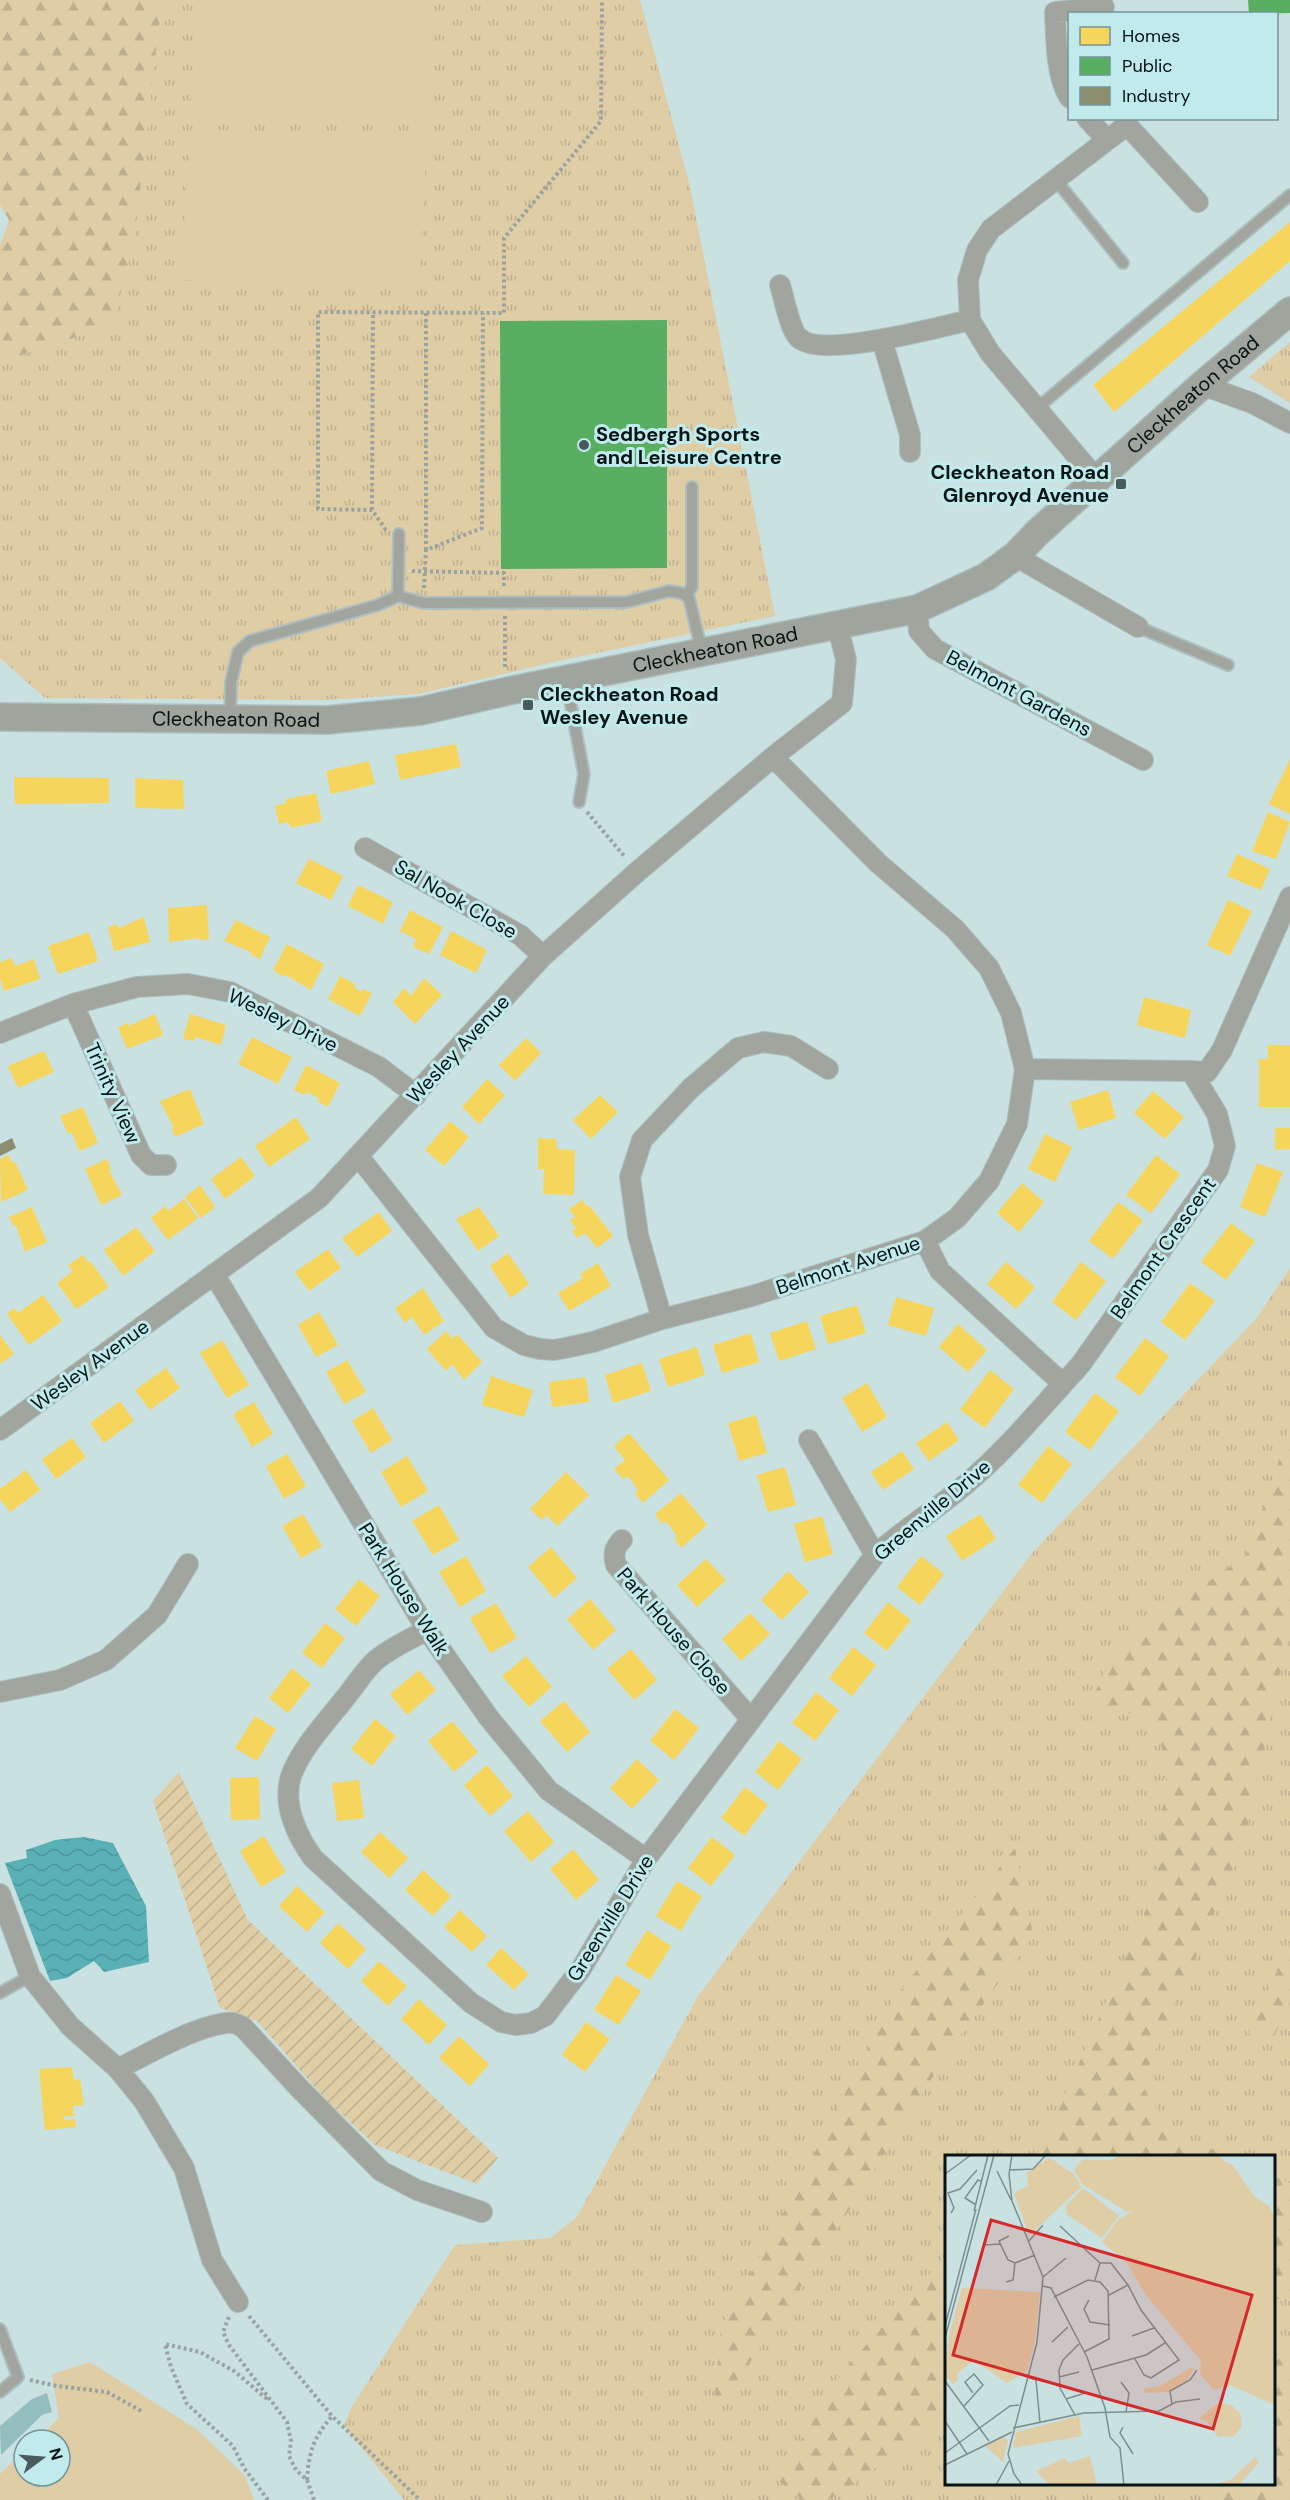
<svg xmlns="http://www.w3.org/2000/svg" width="1290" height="2500" font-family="'DM Sans',sans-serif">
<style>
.grass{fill:url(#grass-tufts);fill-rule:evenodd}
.forest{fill:url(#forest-firs)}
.garden{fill:url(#garden-furrows)}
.pitch{fill:#dfcda6}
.water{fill:url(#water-waves)}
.homes{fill:#f6d55c}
.public{fill:#5aae61}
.industry{fill:#8c8c6e}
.building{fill:#94bdbe}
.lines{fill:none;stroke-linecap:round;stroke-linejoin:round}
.lane-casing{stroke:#acbebf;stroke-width:14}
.street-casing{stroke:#acbebf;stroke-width:22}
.secondary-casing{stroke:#acbebf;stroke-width:30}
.path{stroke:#9ba3a0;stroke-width:4;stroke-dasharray:3 3;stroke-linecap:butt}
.lane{stroke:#a1a59e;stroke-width:10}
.street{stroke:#a1a59e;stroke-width:20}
.secondary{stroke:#9fa49c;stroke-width:27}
.poi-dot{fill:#495b5c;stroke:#c0eaec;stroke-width:2}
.labels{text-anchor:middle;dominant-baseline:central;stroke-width:6;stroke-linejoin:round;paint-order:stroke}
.street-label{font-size:20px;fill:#041314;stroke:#c0eaec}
.poi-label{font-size:20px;font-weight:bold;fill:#041314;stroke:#c0eaec;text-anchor:start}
.inset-road{fill:none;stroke:#7b8f90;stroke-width:1.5}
.view{fill:#d62828;fill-opacity:0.15;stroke:#d62828;stroke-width:3}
.inset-edge{fill:none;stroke:#041314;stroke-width:3}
</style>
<defs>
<pattern id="grass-tufts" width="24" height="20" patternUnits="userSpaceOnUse" patternTransform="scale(1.5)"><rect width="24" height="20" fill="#dfcda6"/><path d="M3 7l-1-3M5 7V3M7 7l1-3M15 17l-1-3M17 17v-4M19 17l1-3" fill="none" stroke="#beaf8e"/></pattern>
<pattern id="forest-firs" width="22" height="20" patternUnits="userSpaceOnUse" patternTransform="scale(1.5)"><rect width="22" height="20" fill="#dfcda6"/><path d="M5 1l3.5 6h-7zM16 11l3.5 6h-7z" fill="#beaf8e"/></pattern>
<pattern id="garden-furrows" width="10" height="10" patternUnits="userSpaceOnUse" patternTransform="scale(1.5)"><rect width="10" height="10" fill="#dfcda6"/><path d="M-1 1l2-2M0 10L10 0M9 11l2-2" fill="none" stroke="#beaf8e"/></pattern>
<pattern id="water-waves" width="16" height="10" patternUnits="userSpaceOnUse" patternTransform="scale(1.5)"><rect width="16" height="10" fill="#59b1b6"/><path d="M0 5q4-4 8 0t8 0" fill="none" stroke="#4c979c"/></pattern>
</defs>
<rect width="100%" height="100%" fill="#cae1e2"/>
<path class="grass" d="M162,0H640L690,187L775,616L563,660L418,694L325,700L45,698L0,658V362L113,325L135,235Z
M1290,342V403L1249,377Z
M1290,1268V2500H404L344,2426L351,2408L455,2245L550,2238L577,2217L698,1996L1032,1553L1256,1319ZM946,2156H1274V2484H946Z"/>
<path class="forest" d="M0,0H162L135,235L113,325L0,362V246L9,220L0,205Z
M1290,1427V1625L1244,1842L1141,2084L1171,2132L1228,2156H1034L1042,2148L1154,1892L1168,1760L1147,1716L1088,1708L1115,1649L1247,1554Z
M1015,1848L1033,1935L948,2053L783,2315L713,2415L721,2327L791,2199L892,2001Z
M1290,1942V2002L1272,2041L1248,2035Z
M1274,2176L1290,2183V2296L1274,2300Z
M946,2255V2420L829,2500H801L777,2479L844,2370Z
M1290,2352V2500H1204L1195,2484H1274V2362Z"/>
<path class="garden" d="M179,1772L248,1920L498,2158L477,2184L375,2145L327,2101L257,2021L220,2008L153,1801Z"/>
<path class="pitch" d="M197,0H434L429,123L190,115Z
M191,129L427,136L419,283L180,280Z
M90,2362L198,2430L245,2476L254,2500H0V2474L24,2451V2476H60V2440H36L59,2418L52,2374Z"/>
<path class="water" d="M84,1837L113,1843L146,1906L149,1962L104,1972L94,1961L67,1978L50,1981L5,1863L27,1858L26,1850L55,1840Z"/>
<path class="homes" d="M1290,222V261L1114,412L1093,385Z
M456,744L461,767L400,780L395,755Z
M1290,759V814L1269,804Z
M369,761L375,784L331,794L326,771Z
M14,777L109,778V803L15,804Z
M135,778L183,780L184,809L135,808Z
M316,793L322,821L291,828L288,822L279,824L275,806L286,803V799Z
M1268,812L1290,822L1276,859L1252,851Z
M1237,854L1270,869L1261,890L1227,876Z
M309,859L343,876L331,900L296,883Z
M358,885L393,902L383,924L348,906Z
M1228,900L1252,911L1230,956L1207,945Z
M207,905L209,939L199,940V938L169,942L168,908Z
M410,910L443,927L429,954L413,947L416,939L400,931Z
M144,917L150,942L114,951L108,927L117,924L119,928Z
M236,920L270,937L260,959L250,954L251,952L224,941Z
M451,931L487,950L476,973L440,955Z
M89,932L98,961L58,974L48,946Z
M287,944L324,964L311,990L286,975L284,977L273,970Z
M12,958L15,966L34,959L40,979L4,991L0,978V962Z
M340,976L355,984L354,987L361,992L363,989L372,993L360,1016L328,999Z
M424,978L442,995L415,1024L393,1002L404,988L411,996Z
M1144,997L1191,1010L1185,1038L1137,1025Z
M155,1014L163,1035L127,1049L118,1027L128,1023V1026Z
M190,1014L226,1025L221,1045L195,1037L194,1041L183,1039Z
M252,1037L292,1057L278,1084L238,1064Z
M526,1038L541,1053L515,1081L499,1065Z
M1268,1045H1290V1107H1259V1059H1268Z
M44,1051L54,1072L18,1088L8,1066Z
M306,1065L340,1083L328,1107L318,1102L319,1098L306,1092L304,1095L294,1090Z
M487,1079L505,1095L479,1124L462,1107Z
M190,1089L204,1124L175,1137L172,1129L174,1128L160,1101Z
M1108,1090L1116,1118L1079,1130L1070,1102Z
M1153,1091L1184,1117L1165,1139L1134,1113Z
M600,1095L618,1112L591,1139L573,1120Z
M83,1107L98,1143L79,1151L72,1132L68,1134L60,1116Z
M296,1117L310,1139L269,1167L255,1146Z
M450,1121L469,1137L444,1166L425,1150Z
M1275,1128H1290V1149L1275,1150Z
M1045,1134L1072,1147L1055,1182L1028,1169Z
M538,1138L556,1139L557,1149L575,1150L574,1195L543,1194L544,1169L538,1170Z
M9,1155L12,1163L15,1162L28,1190L1,1202L0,1159Z
M1156,1155L1180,1174L1151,1213L1126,1195Z
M241,1157L255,1176L225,1199L211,1179Z
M107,1159L111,1169L109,1170L122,1195L101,1205L85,1169Z
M1257,1163L1283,1172L1265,1217L1240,1207Z
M1022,1183L1044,1202L1019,1232L997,1213Z
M200,1185L215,1207L201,1218L185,1197Z
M184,1199L198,1218L168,1240L151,1218L165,1206L168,1211Z
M582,1200L588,1207L590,1206L613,1236L597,1248L585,1233L577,1238L572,1231L576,1228L570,1220L575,1217L569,1209Z
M1118,1202L1143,1220L1113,1259L1089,1241Z
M32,1207L47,1242L25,1252L16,1225L13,1226L9,1217Z
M479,1207L499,1236L478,1251L456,1219Z
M379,1212L392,1231L357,1257L342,1238Z
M1231,1223L1255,1241L1226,1280L1201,1262Z
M136,1227L155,1251L123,1276L104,1250Z
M328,1249L341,1268L309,1291L295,1272Z
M508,1253L529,1284L511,1298L490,1266Z
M83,1255L88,1262L90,1261L109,1287L76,1309L57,1283L73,1271L68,1265Z
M1006,1262L1035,1287L1016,1309L987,1284Z
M1081,1262L1106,1281L1076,1320L1052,1302Z
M598,1263L611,1286L569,1311L558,1293L583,1278L580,1274Z
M1190,1283L1215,1301L1185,1340L1161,1322Z
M423,1288L444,1321L424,1335L412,1317L405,1323L395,1308Z
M43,1295L62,1321L29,1345L7,1314L14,1308L18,1313Z
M896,1297L934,1308L926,1336L888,1325Z
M857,1305L866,1333L828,1344L820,1316Z
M319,1312L338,1345L316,1357L298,1325Z
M807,1321L816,1349L779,1361L770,1333Z
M958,1324L987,1350L968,1372L939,1347Z
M446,1331L452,1338L458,1335L482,1362L464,1380L452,1364L446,1371L427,1349Z
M751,1333L759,1362L722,1373L713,1345Z
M0,1335L14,1354L0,1364Z
M1145,1338L1169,1356L1140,1396L1115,1377Z
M222,1340L249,1385L227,1398L200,1353Z
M697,1347L705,1375L668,1387L659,1359Z
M347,1360L366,1392L344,1404L326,1372Z
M642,1363L651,1391L613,1403L605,1375Z
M166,1368L180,1388L150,1410L135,1390Z
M990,1370L1014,1389L985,1428L960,1410Z
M491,1376L533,1390L524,1417L482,1405Z
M586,1377L589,1402L552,1407L549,1382Z
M867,1383L887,1417L862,1432L842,1398Z
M1095,1393L1119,1411L1090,1450L1065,1432Z
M120,1401L134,1421L104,1443L90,1423Z
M254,1402L273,1434L252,1447L233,1414Z
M373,1408L392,1440L371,1453L352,1421Z
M756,1415L767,1453L739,1461L728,1423Z
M947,1422L959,1440L929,1461L916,1443Z
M629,1433L669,1480L643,1503L635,1493L638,1490L628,1476L623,1479L614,1469L625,1460L614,1446Z
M72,1438L86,1457L56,1479L42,1459Z
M1048,1446L1072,1464L1042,1503L1018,1485Z
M902,1451L914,1469L883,1490L871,1472Z
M287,1454L306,1486L284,1499L266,1466Z
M407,1456L428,1491L401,1507L381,1472Z
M785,1467L796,1505L768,1512L757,1475Z
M26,1470L40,1490L10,1512L0,1499V1489Z
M566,1472L589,1495L557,1526L547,1515L542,1520L530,1509Z
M681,1493L707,1525L681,1548L675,1539L677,1536L666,1521L662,1524L655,1514Z
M439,1505L459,1540L433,1555L412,1521Z
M303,1514L322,1546L301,1558L282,1526Z
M980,1514L996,1539L962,1561L946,1536Z
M822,1516L833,1554L805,1562L794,1524Z
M551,1547L577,1578L554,1598L528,1567Z
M466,1556L486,1591L460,1607L439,1572Z
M921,1556L944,1574L920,1605L897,1587Z
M706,1559L726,1580L697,1607L677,1585Z
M788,1571L809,1592L782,1620L761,1600Z
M359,1579L380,1596L356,1626L335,1609Z
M590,1599L616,1630L593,1650L567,1619Z
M888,1602L911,1620L887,1651L864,1633Z
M496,1603L517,1638L490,1653L470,1618Z
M750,1613L770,1634L741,1661L722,1639Z
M325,1623L345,1638L322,1668L302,1653Z
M853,1647L876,1665L852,1696L829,1678Z
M631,1649L657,1680L634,1700L607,1669Z
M526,1656L552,1687L529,1707L502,1676Z
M292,1668L311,1684L288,1713L269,1698Z
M419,1670L436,1690L407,1715L390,1694Z
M816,1692L839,1710L815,1741L792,1723Z
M564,1701L590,1732L567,1752L540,1721Z
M675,1709L699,1728L674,1760L650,1741Z
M255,1716L276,1729L257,1761L235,1748Z
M375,1719L396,1736L372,1766L351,1749Z
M452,1721L478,1752L454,1772L428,1741Z
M779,1741L802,1759L778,1790L755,1772Z
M637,1759L659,1780L632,1809L610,1788Z
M487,1765L513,1796L490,1816L464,1785Z
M259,1777L260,1819L231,1820L230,1778Z
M359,1780L364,1818L337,1821L332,1783Z
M745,1787L768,1805L744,1836L721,1818Z
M528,1811L554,1842L531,1862L504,1831Z
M380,1832L408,1858L389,1878L361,1852Z
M264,1836L286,1872L261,1887L240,1851Z
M712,1837L735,1855L711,1886L688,1868Z
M573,1849L599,1880L576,1900L550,1869Z
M423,1870L451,1896L433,1916L405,1890Z
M677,1881L702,1896L681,1931L656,1916Z
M297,1886L325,1912L307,1932L279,1906Z
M460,1910L487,1936L472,1952L444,1927Z
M338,1923L366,1949L348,1969L320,1943Z
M647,1930L671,1946L650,1980L625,1965Z
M501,1948L529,1974L514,1990L486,1965Z
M379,1961L407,1986L388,2006L361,1981Z
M616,1975L641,1991L619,2025L594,2010Z
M419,1999L447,2025L429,2045L401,2019Z
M586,2022L610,2039L585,2072L562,2055Z
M459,2036L489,2064L470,2086L439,2058Z
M72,2067L74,2080L80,2079L84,2105L73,2106L74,2116H64V2120L75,2119L76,2127L45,2130L39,2069Z"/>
<path class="public" d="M1248,0H1290V13L1249,14Z
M667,320V568L501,569L500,321Z"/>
<path class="industry" d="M12,1138L16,1148L0,1156V1144Z"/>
<path class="building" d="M47,2393L52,2412L42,2415L1,2455L0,2426L32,2399Z"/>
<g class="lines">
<g class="lane-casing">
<path id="lane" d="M1055,179L1123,263
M1036,409L1290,195
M398,596L424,603L627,602L669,591L682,593L689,598L702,652
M686,596L692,587V487
M1138,627L1228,665
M566,680L584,774L579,802
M230,719L231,682L238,652L250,641L378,605L398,596L399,534
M0,1993L30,1976
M0,2329L18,2377L0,2392"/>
</g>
<g class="street-casing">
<path id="street" d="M1070,98C1056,78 1056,37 1055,12L1104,7
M1087,118L1107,140
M780,285C784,298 790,329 798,337C819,360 939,327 970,320
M882,340L910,435V452
M1202,385L1252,403L1290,423
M1098,481L990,353L970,320L968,280L977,250L991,229L1127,125L1198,202
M1015,556L1138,627
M917,609L919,631L935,649L1143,760
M365,848L520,935L543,956
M73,1004L141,1155L151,1165H166
M0,1033L73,1004L137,987L188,984L230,992L379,1067L416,1095
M1191,1071L1207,1072L1222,1050L1290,897
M359,1157L494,1328L524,1345L540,1349L554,1350L570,1347L593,1342L662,1319L752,1296L925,1241L957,1218L989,1181L1017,1124L1025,1069L1011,1013L989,968L955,929L878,863L773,757
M925,1241L940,1271L1063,1384L1081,1364L1218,1170L1225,1146L1217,1114L1191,1071L1025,1069
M214,1274L427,1630L489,1718L549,1791L646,1859
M662,1319L638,1235L630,1177L642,1140L691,1088L738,1048L764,1042L791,1046L828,1069
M0,1430L319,1198L543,956L637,872L773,757L842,703L846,659L837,625
M809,1440L875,1555
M622,1540C614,1548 613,1554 616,1565L750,1718
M427,1630C409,1640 390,1648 375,1661C365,1670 357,1683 349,1693C330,1718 302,1746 291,1776C282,1804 297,1836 313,1858L471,2003L501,2022L516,2025L531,2023L545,2016L581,1969L646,1859L875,1555C904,1529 937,1509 966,1484C1002,1454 1032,1418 1063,1384
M0,1692L60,1680L106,1660L157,1615L188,1564
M0,1894L30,1976L70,2026L118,2069L144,2101L184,2168L212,2260L238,2302
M118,2069C147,2054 194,2027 226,2023C233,2022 237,2024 243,2027L300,2089L381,2171L417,2190L482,2212"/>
</g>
<g class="secondary-casing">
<g id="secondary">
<path id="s1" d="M0,717L327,720L421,711L508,691L917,609L986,577L1015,556L1037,533L1202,385L1290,311"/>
</g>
</g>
<path class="path" d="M372,510L373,313
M386,530L372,510L318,509V312L504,313V238L601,121L602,0
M426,550V313
M412,571L504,573V588
M424,588L426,550L482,528L483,313
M505,616V669
M587,812L625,857
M249,2316L332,2416L420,2500
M229,2317L223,2332L229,2345L287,2422L291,2441L289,2456L296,2470L307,2480C309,2451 313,2439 332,2416
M30,2380L57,2386L107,2392L143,2412
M267,2399L234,2371L200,2352L165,2344L171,2367L187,2404L233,2446L244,2468L268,2500
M307,2480L314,2500"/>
<use href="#lane" class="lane"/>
<use href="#street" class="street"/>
<use href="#secondary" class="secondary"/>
</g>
<g class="poi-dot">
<circle cx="584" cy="445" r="6"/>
<rect x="1115" y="478" width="12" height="12" rx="3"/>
<rect x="522" y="699" width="12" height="12" rx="3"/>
</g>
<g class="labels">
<g class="street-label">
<text stroke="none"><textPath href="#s1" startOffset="1280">Cleckheaton Road</textPath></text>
<text stroke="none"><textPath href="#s1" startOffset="722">Cleckheaton Road</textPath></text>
<text transform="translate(1019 693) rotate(28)">Belmont Gardens</text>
<text stroke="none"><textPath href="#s1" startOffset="236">Cleckheaton Road</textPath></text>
<text transform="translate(456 899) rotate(30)">Sal Nook Close</text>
<text transform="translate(283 1020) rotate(26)">Wesley Drive</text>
<text transform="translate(458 1049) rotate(-47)">Wesley Avenue</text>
<text transform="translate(113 1093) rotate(66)">Trinity View</text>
<text transform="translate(1163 1248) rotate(-55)">Belmont Crescent</text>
<text transform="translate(848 1265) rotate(-18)">Belmont Avenue</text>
<text transform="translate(90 1365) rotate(-36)">Wesley Avenue</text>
<text transform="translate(932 1510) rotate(-40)">Greenville Drive</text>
<text transform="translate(404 1589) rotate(58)">Park House Walk</text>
<text transform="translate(674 1631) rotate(49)">Park House Close</text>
<text transform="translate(610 1918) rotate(-58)">Greenville Drive</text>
</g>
<g class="poi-label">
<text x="596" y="434">Sedbergh Sports<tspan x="596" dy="23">and Leisure Centre</tspan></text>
<text x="1109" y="472" text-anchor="end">Cleckheaton Road<tspan x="1109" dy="23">Glenroyd Avenue</tspan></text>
<text x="540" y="694">Cleckheaton Road<tspan x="540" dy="23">Wesley Avenue</tspan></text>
</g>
</g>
<g transform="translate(945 2155)">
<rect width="330" height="330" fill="#cae1e2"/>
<path d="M176,0H272L285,10L316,54L330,65V117L282,101L318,127L330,141V250L285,230L269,235L255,219L256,206L200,139L182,108L157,87L174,64L188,56L182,57L137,29L129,15L137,5H167ZM104,3L129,19L136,32L84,81L69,38L83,31L82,17ZM17,133L95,137L90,187L82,216L62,228L45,216V198L4,180ZM59,281L63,286L58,307L40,291ZM145,301L152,330H104L91,316L120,303L124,308Z" fill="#dfcda6"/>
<path d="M277,7L287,9L309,41L324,51L330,62V94L318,90L307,102L297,100L284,88L305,55L304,50L301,56L295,54L298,51L294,42L291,61L286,59L278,68L276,64L281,62L279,48L284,46L288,32L279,19L287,18ZM233,68L254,85L330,117V146L304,120L240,77L245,86L231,104L257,130L220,94ZM198 84a8 8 0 1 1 16 0a8 8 0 1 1-16 0ZM196,93L206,99L209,111L259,143L282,120L286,128L283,159L293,190L289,193L262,155L239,136L226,131L218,137L213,133L207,116L194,107ZM291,121L299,123L300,135L319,150L318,154L294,147ZM230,149L240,150L280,198L271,194L243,166ZM312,155L330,190L311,186L308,193L314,203L311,207L305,181L304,162ZM4,180L45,198V216L28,206L12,219L13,225L8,229L0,220ZM294,206L301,213L321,208L330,222V242L321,235L326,226L321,220L303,218L296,223L301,233L284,226L294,220L286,216ZM310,302L314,307L294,330H265L286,325Z" fill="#dfcda6"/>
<path d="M134,261L137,281L68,293L71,277Z" fill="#dfcda6"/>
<path d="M247,212L249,215L242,225L223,237L200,238L198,234L215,231Z" fill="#dfcda6"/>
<path d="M108,4L130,26L120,35L98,14ZM91,32L102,62L82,69L71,39ZM136,35H141L174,61L157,83L121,59V51ZM17,153L33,159L25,183L9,178ZM34,159L50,164L42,189L27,184ZM273,248L286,250L295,258L297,272L289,281L273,282L261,266L256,265V261Z" fill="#dfcda6"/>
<path class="inset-road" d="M67,0L64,19L67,46L98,122L92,187L63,299L69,319L77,330M64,15L88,14L101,0M52,16L66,45M0,19L26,0M31,50L20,43L33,25L36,26M29,56L43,0M6,58L9,53L3,38L15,34L32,15M115,71L155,108M64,81L54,86L63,105L70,108L90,100M41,85L40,90L55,89M84,86L98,70M98,122L121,103M150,125L155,108H166L183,130L164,140M61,127L68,125L70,108M183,130L196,155L234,205L206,223L199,220L190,204M98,131L106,133L142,202L160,253L165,282L175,293L179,330M109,142L143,125L155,127L163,136L164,184L139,197M144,145L139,154L145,167L165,170M0,171L31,54M187,181L209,173M0,183L49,0M107,187L123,172M147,215L201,200L220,188M82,222L91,225L95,268M114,222L134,217M0,226L44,286M176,227L184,238L181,257M121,244L140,238M227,249L225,236L245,225L252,215M19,251L38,230L29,219L20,227L28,238M130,260L115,233L114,215L118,205L134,189M0,266L22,299M178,272L175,278L188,299M68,273L139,258L214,256L231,247L255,244M0,298L65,251L74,250M0,310L67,277M51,330L64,306"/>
<path class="view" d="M46,65L307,140L268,274L8,200Z"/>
<rect width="330" height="330" class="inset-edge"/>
</g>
<rect x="1068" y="12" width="210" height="108" fill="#c0eaec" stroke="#759496" stroke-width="1.5"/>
<rect x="1080" y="27" width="30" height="18" fill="#f6d55c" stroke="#759496" stroke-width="1.5"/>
<text x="1122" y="42" font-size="18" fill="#041314">Homes</text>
<rect x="1080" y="57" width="30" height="18" fill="#5aae61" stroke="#759496" stroke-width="1.5"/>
<text x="1122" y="72" font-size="18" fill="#041314">Public</text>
<rect x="1080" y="87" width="30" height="18" fill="#8c8c6e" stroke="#759496" stroke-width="1.5"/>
<text x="1122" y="102" font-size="18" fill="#041314">Industry</text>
<g transform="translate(42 2458) rotate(74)"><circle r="28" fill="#c0eaec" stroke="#759496" stroke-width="1.5"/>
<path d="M0-4.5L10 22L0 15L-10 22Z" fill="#495b5c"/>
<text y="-9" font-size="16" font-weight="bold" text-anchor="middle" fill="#041314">N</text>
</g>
</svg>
